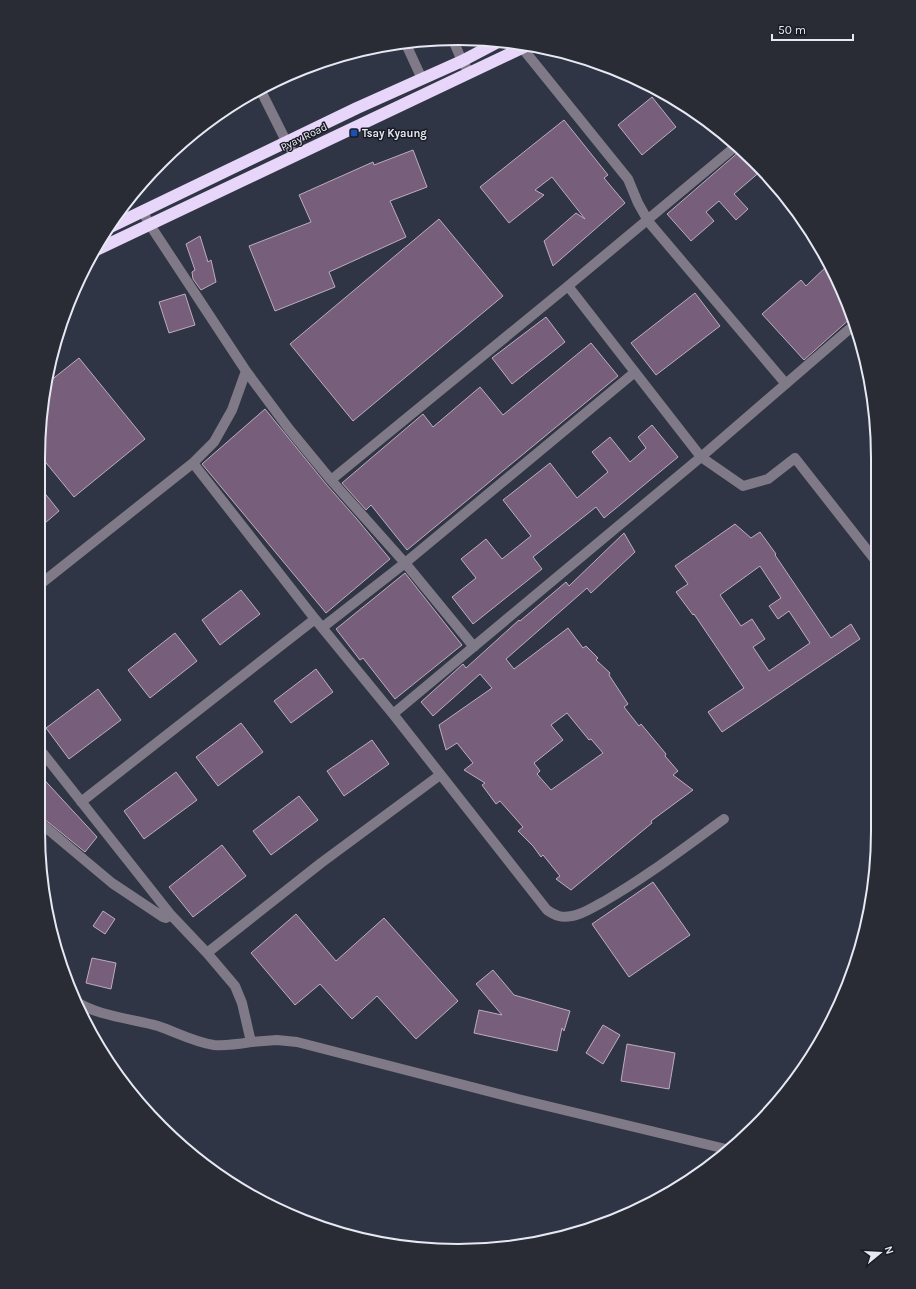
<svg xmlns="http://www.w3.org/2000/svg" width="916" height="1289" font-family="Karla,sans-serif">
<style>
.building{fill:#775e7a;stroke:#bdadbe;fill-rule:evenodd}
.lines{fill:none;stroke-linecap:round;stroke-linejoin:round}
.minor{stroke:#807987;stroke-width:10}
.highway{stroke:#e8d5fa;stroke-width:12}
.transit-dot{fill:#1a4fb4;stroke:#1a1c24;stroke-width:1.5}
.labels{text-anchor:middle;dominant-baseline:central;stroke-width:3;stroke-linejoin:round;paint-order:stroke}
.poi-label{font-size:11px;font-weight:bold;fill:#e6e9f4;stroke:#1a1c24;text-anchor:start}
.street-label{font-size:11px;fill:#e6e9f4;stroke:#1a1c24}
.rim{fill:none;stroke:#e6e9f4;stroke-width:2}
</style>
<rect width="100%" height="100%" fill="#2f3544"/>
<path class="building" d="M652,97L676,127L642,155L618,125Z
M564,120L608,175L604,178L625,203L553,266L544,241L576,213L585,219L552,177L535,190L544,195L509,223L480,187Z
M413,150L427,187L390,201L406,237L329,272L335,287L275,311L249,246L311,222L299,195L373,162L374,165Z
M741,150L762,170L734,194L748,209L736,220L719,201L706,212L714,221L691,241L667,214Z
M439,219L503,296L353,421L290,344Z
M200,236L208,262L211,260L216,282L201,290L193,279L192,272L195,270L186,244Z
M829,264L835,272L852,317L804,360L762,314L801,280L806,286Z
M695,293L720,326L656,375L631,343Z
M185,294L195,325L169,333L159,302Z
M546,317L565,342L512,384L492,358Z
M591,343L618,376L407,550L371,505L366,510L342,483L423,414L433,427L480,387L503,415Z
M79,358L145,439L74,497L38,453L45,385Z
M265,409L326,484L356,518L390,559L326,613L202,464Z
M652,425L678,457L604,518L596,507L533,557L542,569L473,624L452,597L476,578L461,559L486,539L502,559L531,536L503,500L550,463L577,498L608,472L592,452L610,437L630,462L646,448L638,437Z
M43,491L59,511L38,529V495Z
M735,524L751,538L760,532L776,554L775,555L831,638L851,624L860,639L722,732L708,712L744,688L694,614L693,615L676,592L688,584L675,566ZM760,566L781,598L769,606L778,619L789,611L810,643L769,671L753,647L765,639L752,619L741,626L720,595Z
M624,533L635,552L591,593L587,588L506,659L514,669L568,628L583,648L586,646L598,658L596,660L610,673L609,675L628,704L624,707L639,726L641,724L666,754L665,756L678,771L673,775L693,790L651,821L652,823L571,890L556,879L560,876L543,855L541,857L533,846L518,831L523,827L500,801L496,804L482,785L485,783L464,770L473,763L457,743L446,750L439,725L492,688L480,674L433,716L421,702L463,664L466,668L519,620L520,621L566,582L569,586ZM567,713L589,740L591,739L603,753L551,790L537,774L540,771L534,763L563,740L551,725Z
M405,573L462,645L395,699L363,658L360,660L336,629Z
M241,590L260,614L220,645L202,620Z
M175,633L197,661L150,698L128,670Z
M316,669L333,692L291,723L274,701Z
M98,689L121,720L69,759L46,728Z
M241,723L263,752L218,786L196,757Z
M372,740L389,764L344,796L327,771Z
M176,772L197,800L144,839L124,811Z
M38,773L97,837L85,852L38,814Z
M299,796L318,820L271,855L253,831Z
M222,845L246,876L193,917L169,887Z
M653,882L690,935L629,977L592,924Z
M103,911L115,919L105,934L93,926Z
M296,914L336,961L384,918L458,1001L416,1039L377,996L352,1019L320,984L295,1005L251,953Z
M92,958L116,963L111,989L86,983Z
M493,970L514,995L570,1011L564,1031L562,1028L557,1051L474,1033L479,1010L502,1015L476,984Z
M603,1025L620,1035L603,1064L586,1053Z
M627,1044L675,1053L669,1089L621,1081Z"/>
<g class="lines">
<path class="minor" d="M453,40L462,61L469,72
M405,42L422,79
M519,44L628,179L638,203L647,219
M260,89L287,143L295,156
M143,212L150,225L246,371L289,429L331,480L405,563L474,647
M647,220L786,384
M568,286L701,457L743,486L768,479L795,458L875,560
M193,463L315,619L393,714L547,910C556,916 561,918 572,916C583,914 593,907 603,902C645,878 684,848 724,819
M331,480L568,286L736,146
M38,586L193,463L214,442L232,410L246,371
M323,627L405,563L635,372
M393,714L701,457L854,325
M38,747L171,915L207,953L321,863L440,775
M81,802L315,619
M38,821L112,883L163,917L166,918L171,915
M75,1001C97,1016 133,1019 158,1026C176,1032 194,1042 214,1045C226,1046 239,1044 251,1042L242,1003L235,986L207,953
M251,1042L277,1040L297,1042L518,1099L730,1150"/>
<path class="highway" d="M108,228L357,108L462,61L500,41
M92,252L526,46"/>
</g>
<rect class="transit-dot" x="350" y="129" width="8" height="8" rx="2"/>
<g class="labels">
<g class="poi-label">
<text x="362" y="133">Tsay Kyaung</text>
</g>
<g class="street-label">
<text transform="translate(304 137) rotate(-26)">Pyay Road</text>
</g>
</g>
<path d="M0 0H916V1289H0ZM458 45H458A413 413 0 0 1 871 458V831A413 413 0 0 1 458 1244H458A413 413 0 0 1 45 831V458A413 413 0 0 1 458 45Z" fill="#2a2c35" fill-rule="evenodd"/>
<path class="rim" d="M458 45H458A413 413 0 0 1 871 458V831A413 413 0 0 1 458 1244H458A413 413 0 0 1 45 831V458A413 413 0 0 1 458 45Z"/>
<g transform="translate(880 1253) rotate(72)" stroke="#1a1c24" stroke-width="3" paint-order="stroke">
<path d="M0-3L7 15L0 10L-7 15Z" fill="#e6e9f4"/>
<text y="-6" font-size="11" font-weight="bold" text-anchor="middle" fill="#e6e9f4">N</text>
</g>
<path d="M772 34v6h81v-6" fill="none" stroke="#e6e9f4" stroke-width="2"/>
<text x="778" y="34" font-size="12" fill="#e6e9f4" stroke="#1a1c24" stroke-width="3" paint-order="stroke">50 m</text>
</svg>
